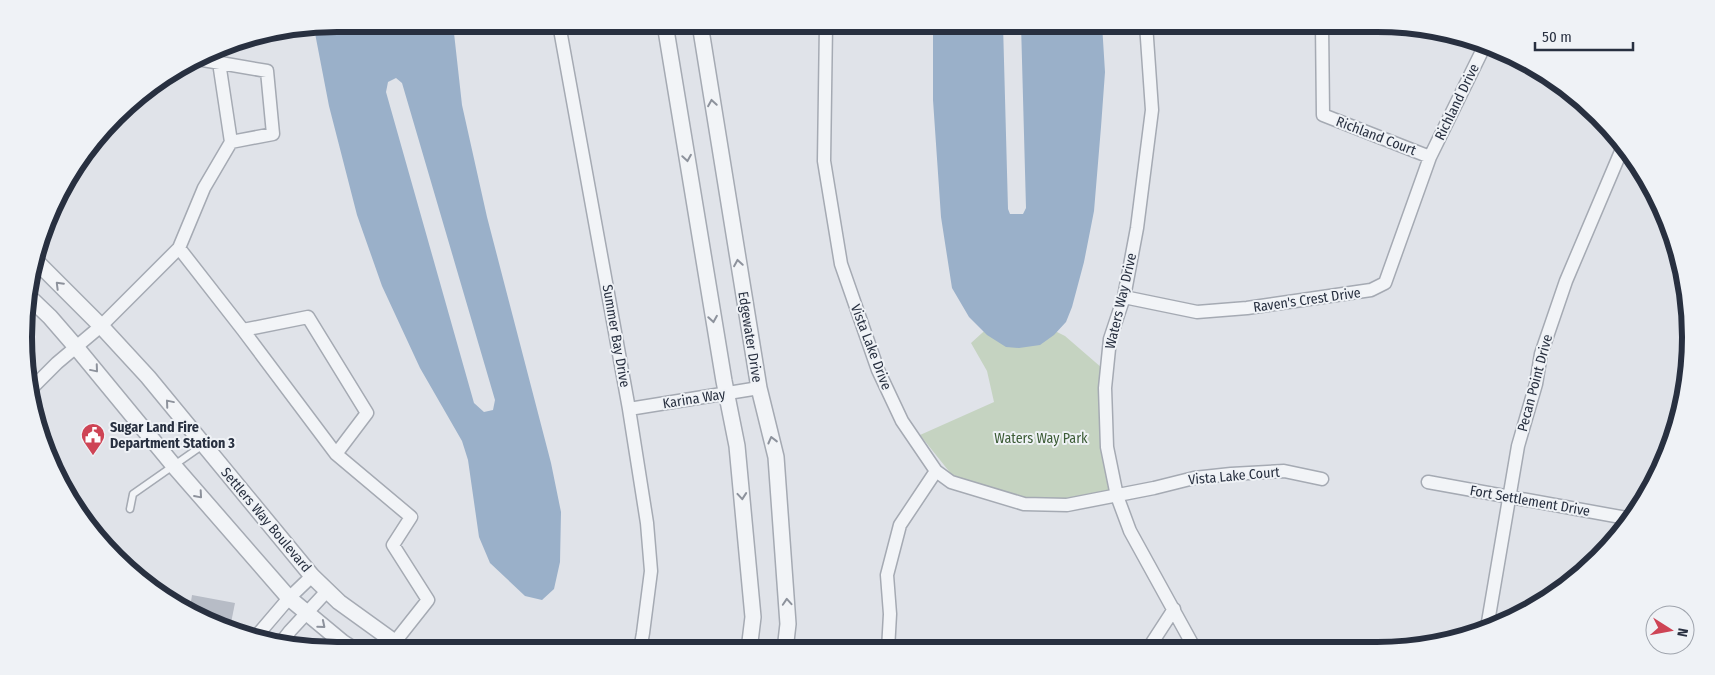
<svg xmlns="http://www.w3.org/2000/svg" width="1715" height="675" font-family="'Fira Sans Condensed',sans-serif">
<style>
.green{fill:#c5d3c1}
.water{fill:#9ab0c9;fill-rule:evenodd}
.building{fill:#b7bcc6}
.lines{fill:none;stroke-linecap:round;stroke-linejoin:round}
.service-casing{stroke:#a5aab3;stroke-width:9}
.minor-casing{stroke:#a5aab3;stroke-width:15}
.tertiary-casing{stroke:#a5aab3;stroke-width:18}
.service{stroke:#f2f4f7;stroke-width:6}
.minor{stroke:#f2f4f7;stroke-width:12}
.tertiary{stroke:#f2f4f7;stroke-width:15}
.oneway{stroke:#8d929c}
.labels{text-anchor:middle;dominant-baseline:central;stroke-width:4;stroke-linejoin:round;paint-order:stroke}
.street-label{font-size:14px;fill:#283040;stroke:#eff2f6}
.poi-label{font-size:14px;font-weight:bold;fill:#283040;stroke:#eff2f6;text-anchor:start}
.park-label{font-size:14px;fill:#3c5c36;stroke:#eff2f6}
.rim{fill:none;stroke:#283040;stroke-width:6}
</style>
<rect width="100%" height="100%" fill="#e0e3e9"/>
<path class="green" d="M992,324L1049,328L1065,336L1102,368C1096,410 1101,451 1109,492L1064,499L1022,497L979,484L952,475L920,435L994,402L987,371L971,343Z"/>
<path class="water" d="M338,24H453L462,105L487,217L551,463L561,512L560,562L554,589L542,600L525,596L490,563L479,537L468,460L462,441L420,368L382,286L357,215L329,106L314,28ZM396,78L402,83L495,400L493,410L484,412L474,403L386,92L388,82Z
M933,24H1003L1008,209L1010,214H1023L1026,208L1021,24H1102L1105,72L1101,127L1094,211L1084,262L1072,307L1066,322L1054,335L1040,345L1019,348L1006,347L987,335L969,317L952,288L941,217L933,100Z"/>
<path class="building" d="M192,595L235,603L230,628L190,608Z"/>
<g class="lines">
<g class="service-casing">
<path id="service" d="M130,509L133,494L203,445"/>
</g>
<g class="minor-casing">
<path id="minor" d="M559,24L629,409L647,523L651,571L643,633L640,650
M826,24L824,161L841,264L878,370L902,421L936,471L951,482L1024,504L1067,505L1154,488L1194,478L1231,474L1284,471L1322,479
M1146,24L1152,110L1137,228L1124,297L1110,339L1105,388L1107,447L1117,496L1130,531L1195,649
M1322,24L1323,115L1430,157
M203,60L267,71L273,134L231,142
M222,64L220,69L231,142L204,188L179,248L243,330L336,454L411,517L393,545L428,600L394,643
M1124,297L1197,312L1247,308L1371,290L1385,283L1430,157L1484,47
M243,330L308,317L367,413L336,454
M30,390L57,363L101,326L179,248
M629,409L759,388
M1428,482L1632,519
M1487,628L1518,446L1536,384L1541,354L1566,281L1622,149
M254,639L289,598L312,576
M280,644L290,631L327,591
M1148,649L1174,609
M888,650L890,614L887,575L900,525L936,471"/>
</g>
<g class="tertiary-casing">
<path id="tertiary" d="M665,24L724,381L737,446L753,617L749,650
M700,24L759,388L776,457L788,624L785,650
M38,263L101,326L148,377L312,576L339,602L407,651
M27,295L50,317L76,347L174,466L289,598L342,642L356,651"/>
</g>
<use href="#service" class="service"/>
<use href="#minor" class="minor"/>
<use href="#tertiary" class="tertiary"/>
</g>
<defs><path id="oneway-chevron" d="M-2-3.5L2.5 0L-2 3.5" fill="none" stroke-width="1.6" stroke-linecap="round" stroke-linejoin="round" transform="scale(1.25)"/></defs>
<g class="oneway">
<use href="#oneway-chevron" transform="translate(712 103) rotate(-99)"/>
<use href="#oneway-chevron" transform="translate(687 158) rotate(81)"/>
<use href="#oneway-chevron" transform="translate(738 263) rotate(-99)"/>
<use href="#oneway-chevron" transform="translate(59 285) rotate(-135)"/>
<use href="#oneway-chevron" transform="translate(713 319) rotate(81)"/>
<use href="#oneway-chevron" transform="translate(95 369) rotate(50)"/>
<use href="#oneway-chevron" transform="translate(169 403) rotate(-130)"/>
<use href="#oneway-chevron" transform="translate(772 440) rotate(-104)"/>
<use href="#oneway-chevron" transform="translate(199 495) rotate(49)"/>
<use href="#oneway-chevron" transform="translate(742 496) rotate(85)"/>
<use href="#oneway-chevron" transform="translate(787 602) rotate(-94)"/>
<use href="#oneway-chevron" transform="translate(322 625) rotate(40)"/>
</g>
<defs>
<g id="civic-pin" transform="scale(1.25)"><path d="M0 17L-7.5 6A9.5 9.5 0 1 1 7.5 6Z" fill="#ce4455" stroke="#eff2f6"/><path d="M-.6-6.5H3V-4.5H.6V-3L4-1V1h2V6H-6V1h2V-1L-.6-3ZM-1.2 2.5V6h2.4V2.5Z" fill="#fff"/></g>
</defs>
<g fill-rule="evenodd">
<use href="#civic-pin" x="93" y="435"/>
</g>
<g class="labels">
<g class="street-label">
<text transform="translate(1457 102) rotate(-64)">Richland Drive</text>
<text transform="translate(1376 136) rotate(21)">Richland Court</text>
<text transform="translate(1307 300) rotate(-8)">Raven's Crest Drive</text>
<text transform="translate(1121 301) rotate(-77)">Waters Way Drive</text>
<text transform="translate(616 336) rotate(80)">Summer Bay Drive</text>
<text transform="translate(750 337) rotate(81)">Edgewater Drive</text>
<text transform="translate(871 347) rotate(69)">Vista Lake Drive</text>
<text transform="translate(1535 383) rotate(-75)">Pecan Point Drive</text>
<text transform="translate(694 399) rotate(-9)">Karina Way</text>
<text transform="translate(1234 476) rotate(-5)">Vista Lake Court</text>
<text transform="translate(1530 501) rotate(10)">Fort Settlement Drive</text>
<text transform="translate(266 520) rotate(50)">Settlers Way Boulevard</text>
</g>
<g class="poi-label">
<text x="110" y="427">Sugar Land Fire<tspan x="110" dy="16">Department Station 3</tspan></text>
</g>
<g class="park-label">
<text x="1041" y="438">Waters Way Park</text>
</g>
</g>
<path d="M0 0H1715V675H0ZM337 32H1377A305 305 0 0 1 1682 337V337A305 305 0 0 1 1377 642H337A305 305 0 0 1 32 337V337A305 305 0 0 1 337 32Z" fill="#eff2f6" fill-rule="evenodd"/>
<path class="rim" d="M337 32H1377A305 305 0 0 1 1682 337V337A305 305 0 0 1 1377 642H337A305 305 0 0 1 32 337V337A305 305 0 0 1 337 32Z"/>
<g transform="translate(1670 630) rotate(101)"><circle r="24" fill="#eff2f6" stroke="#9fa4ad"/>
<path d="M0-4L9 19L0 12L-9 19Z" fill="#ce4455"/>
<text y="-8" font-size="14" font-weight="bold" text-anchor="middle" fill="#283040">N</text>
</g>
<path d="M1535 42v8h98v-8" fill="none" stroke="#283040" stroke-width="2.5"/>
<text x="1542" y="42" font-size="15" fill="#283040" stroke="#eff2f6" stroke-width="4" paint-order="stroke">50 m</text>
</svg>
